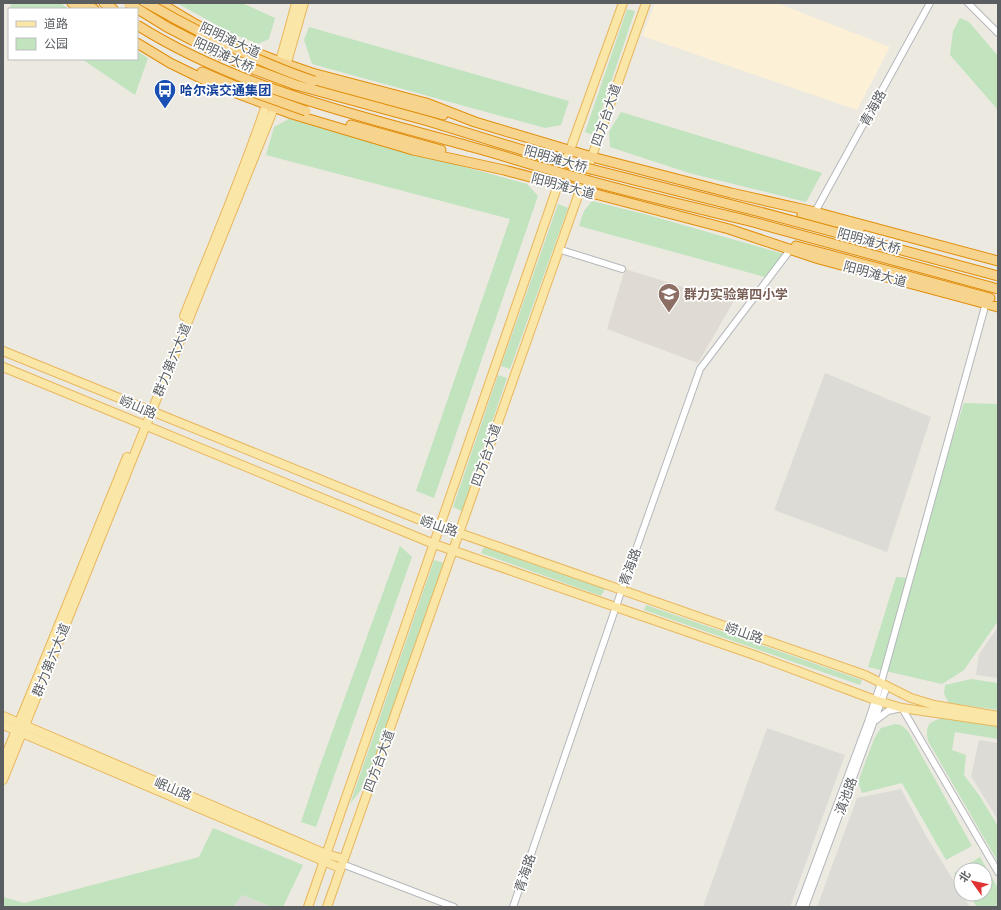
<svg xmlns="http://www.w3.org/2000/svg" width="1001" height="910" font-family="'DM Sans','Noto Sans SC',sans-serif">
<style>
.commercial{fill:#fcf0d6}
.industrial{fill:#dddbd6}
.education{fill:#dfdad2}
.green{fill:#c1e3be}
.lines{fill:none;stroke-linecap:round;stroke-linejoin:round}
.minor-casing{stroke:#b4b7bb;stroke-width:8}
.major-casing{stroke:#e9b75d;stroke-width:10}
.highway-casing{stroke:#e18e0c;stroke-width:11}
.minor{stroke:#fff;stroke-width:6}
.major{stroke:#fae6a7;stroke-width:8}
.highway{stroke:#f7d48d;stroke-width:9}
.highway-bridge-casing{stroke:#e18e0c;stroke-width:11;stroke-linecap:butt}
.highway-bridge{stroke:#f7d48d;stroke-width:9}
.labels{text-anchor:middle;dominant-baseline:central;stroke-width:3.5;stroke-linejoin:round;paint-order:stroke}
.street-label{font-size:13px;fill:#5a5e61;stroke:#fff}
.transit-label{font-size:13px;font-weight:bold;fill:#164399;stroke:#fff;text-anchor:start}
.education-label{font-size:13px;font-weight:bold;fill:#785e54;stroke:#fff;text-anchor:start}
</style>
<rect width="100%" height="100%" fill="#ece9e1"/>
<path class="commercial" d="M655,3H777L890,47L857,110L642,36Z"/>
<path class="industrial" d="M825,373L931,417L887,552L774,510Z
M998,627V678L976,675L979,654Z
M767,728L845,755L790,907H703Z
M979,740L998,743V820L971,776Z
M901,789L926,836L970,907H817L857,798Z
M242,895L272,907H233Z"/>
<path class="education" d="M625,269L693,290L698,289L735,299L698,363L607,329Z"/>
<path class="green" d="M12,3H60L69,9H9Z
M177,3H242L275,18L269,39L258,44L229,32Z
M627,9L635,11L593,135L585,132Z
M960,18L969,22L998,56V110L950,55L953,31Z
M309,27L569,101L561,125L545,128L312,64L304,40Z
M137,51L148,58L135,95L82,59H137Z
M621,112L822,173L806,202L689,173L610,147L609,132Z
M289,119L527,184L538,196L434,498L416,491L510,219L266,155L274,127Z
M592,201L648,215L784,254L765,277L579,226L584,211Z
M558,204L568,208L510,369L501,366Z
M498,375L507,378L462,511L453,507Z
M964,403L998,404V621L964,670L942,684L868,667L896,577L908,578Z
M400,546L412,557L316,827L301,822L317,774Z
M484,547L605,589L601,596L481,553Z
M434,560L444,563L368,781L350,804Z
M646,605L862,680L860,685L644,610Z
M971,679L998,683V710L949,703L944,694L945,685Z
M943,718L998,726V739L955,732L952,750L966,755L964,775L979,795L998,826V862L928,741C925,725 928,722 943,718Z
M895,724L901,725L908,731L972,846L946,860L902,783L862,793L858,782L874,739L881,728Z
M213,828L303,865L283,907H272L242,895L233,907H3V897L24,903L199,857Z
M980,857L998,888V907H977L968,894H985V870H961V883L954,873Z"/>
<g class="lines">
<g class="minor-casing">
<path id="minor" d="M968,3L998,33
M815,212L930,3
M558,249L622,269
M876,720L888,711L902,708L998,872
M342,864L454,907
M513,907L622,589L700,369L790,250
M799,907L868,722L881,683L986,303
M805,907L887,686"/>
</g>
<g class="major-casing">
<path id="major" d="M184,316C212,246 242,177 266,105C278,71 287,37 296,3
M3,351L440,528L459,533L865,675L911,698L934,705L998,716
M3,367L434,544L760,657L875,700L902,708L998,722
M3,716L326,854L344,859
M3,725L340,868
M3,762L127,457
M3,780L274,108L304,3
M308,907L570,150L623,3
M327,907L646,3"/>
</g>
<g class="highway-casing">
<path id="highway" d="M72,3L81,9
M84,3L94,9
M104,3L113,9
M160,3L195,24L244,48L280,62L312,73L426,103L475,122L592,157L731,193L815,212L998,261
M137,43L170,63L215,85L292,114L413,150L504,170L729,229L819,259L998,307
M202,43L236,52
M202,72L230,84
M314,81L443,115
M351,125L441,150
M802,215L859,230
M796,246L990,298"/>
</g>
<use href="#minor" class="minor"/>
<use href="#major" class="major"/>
<use href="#highway" class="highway"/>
<g class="highway-bridge-casing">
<path id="highway-bridge" d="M128,3L167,27L221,55L253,69L296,85L428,121L555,160L760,212L998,276
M147,3C201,34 255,61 314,81
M137,25C239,89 357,115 472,147C499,154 524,163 551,170C617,190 685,205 753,222C835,244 916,267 998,289
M230,84L306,111"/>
</g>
<use href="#highway-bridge" class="highway-bridge"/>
</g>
<defs>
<g id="bus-pin" transform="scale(1.15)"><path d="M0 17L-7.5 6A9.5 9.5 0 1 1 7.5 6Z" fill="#1a4fb4" stroke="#fff"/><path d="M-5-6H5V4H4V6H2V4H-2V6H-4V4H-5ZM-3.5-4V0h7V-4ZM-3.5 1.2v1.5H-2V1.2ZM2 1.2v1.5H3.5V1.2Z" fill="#fff"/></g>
<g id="school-pin" transform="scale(1.15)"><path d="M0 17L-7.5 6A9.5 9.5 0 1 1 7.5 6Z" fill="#8d6e63" stroke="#fff"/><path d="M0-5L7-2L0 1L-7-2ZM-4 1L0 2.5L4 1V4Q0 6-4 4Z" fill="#fff"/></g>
</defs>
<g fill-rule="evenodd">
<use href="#bus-pin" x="165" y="90"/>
<use href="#school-pin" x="669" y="294"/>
</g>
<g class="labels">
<g class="street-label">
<text transform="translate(230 40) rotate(25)">阳明滩大道</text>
<text transform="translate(224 55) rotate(25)">阳明滩大桥</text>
<text transform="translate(873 108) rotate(-61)">青海路</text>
<text transform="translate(606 115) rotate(-71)">四方台大道</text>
<text transform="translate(556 159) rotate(16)">阳明滩大桥</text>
<text transform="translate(563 186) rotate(15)">阳明滩大道</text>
<text transform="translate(869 241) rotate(15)">阳明滩大桥</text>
<text transform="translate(875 274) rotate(15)">阳明滩大道</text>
<text transform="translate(172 360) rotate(-68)">群力第六大道</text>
<text transform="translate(138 407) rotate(23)">崂山路</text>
<text transform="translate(486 455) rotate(-71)">四方台大道</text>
<text transform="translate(439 526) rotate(19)">崂山路</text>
<text transform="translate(630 567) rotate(-70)">青海路</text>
<text transform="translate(744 633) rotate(19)">崂山路</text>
<text transform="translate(51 660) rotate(-68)">群力第六大道</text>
<text transform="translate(379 761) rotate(-70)">四方台大道</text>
<text transform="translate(173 789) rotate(23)">岷山路</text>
<text transform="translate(846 796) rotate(-70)">滇池路</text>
<text transform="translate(525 873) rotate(-71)">青海路</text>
</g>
<g class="transit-label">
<text x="180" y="90">哈尔滨交通集团</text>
</g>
<g class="education-label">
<text x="684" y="294">群力实验第四小学</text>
</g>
</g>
<rect width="1001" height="910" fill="none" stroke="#5a5e61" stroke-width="8"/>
<rect x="8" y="8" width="130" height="52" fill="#ffffff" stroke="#bdbfc0"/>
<rect x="16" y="21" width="20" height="6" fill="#fae6a7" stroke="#bdbfc0"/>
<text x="44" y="28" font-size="12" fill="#5a5e61">道路</text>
<rect x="16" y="38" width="20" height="12" fill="#c1e3be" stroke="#bdbfc0"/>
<text x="44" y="48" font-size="12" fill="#5a5e61">公园</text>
<g transform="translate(973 882) rotate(303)"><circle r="19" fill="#ffffff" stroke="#bdbfc0"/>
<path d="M0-3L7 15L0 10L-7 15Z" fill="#df3334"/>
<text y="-6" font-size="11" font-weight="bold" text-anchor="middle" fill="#5a5e61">北</text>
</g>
</svg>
